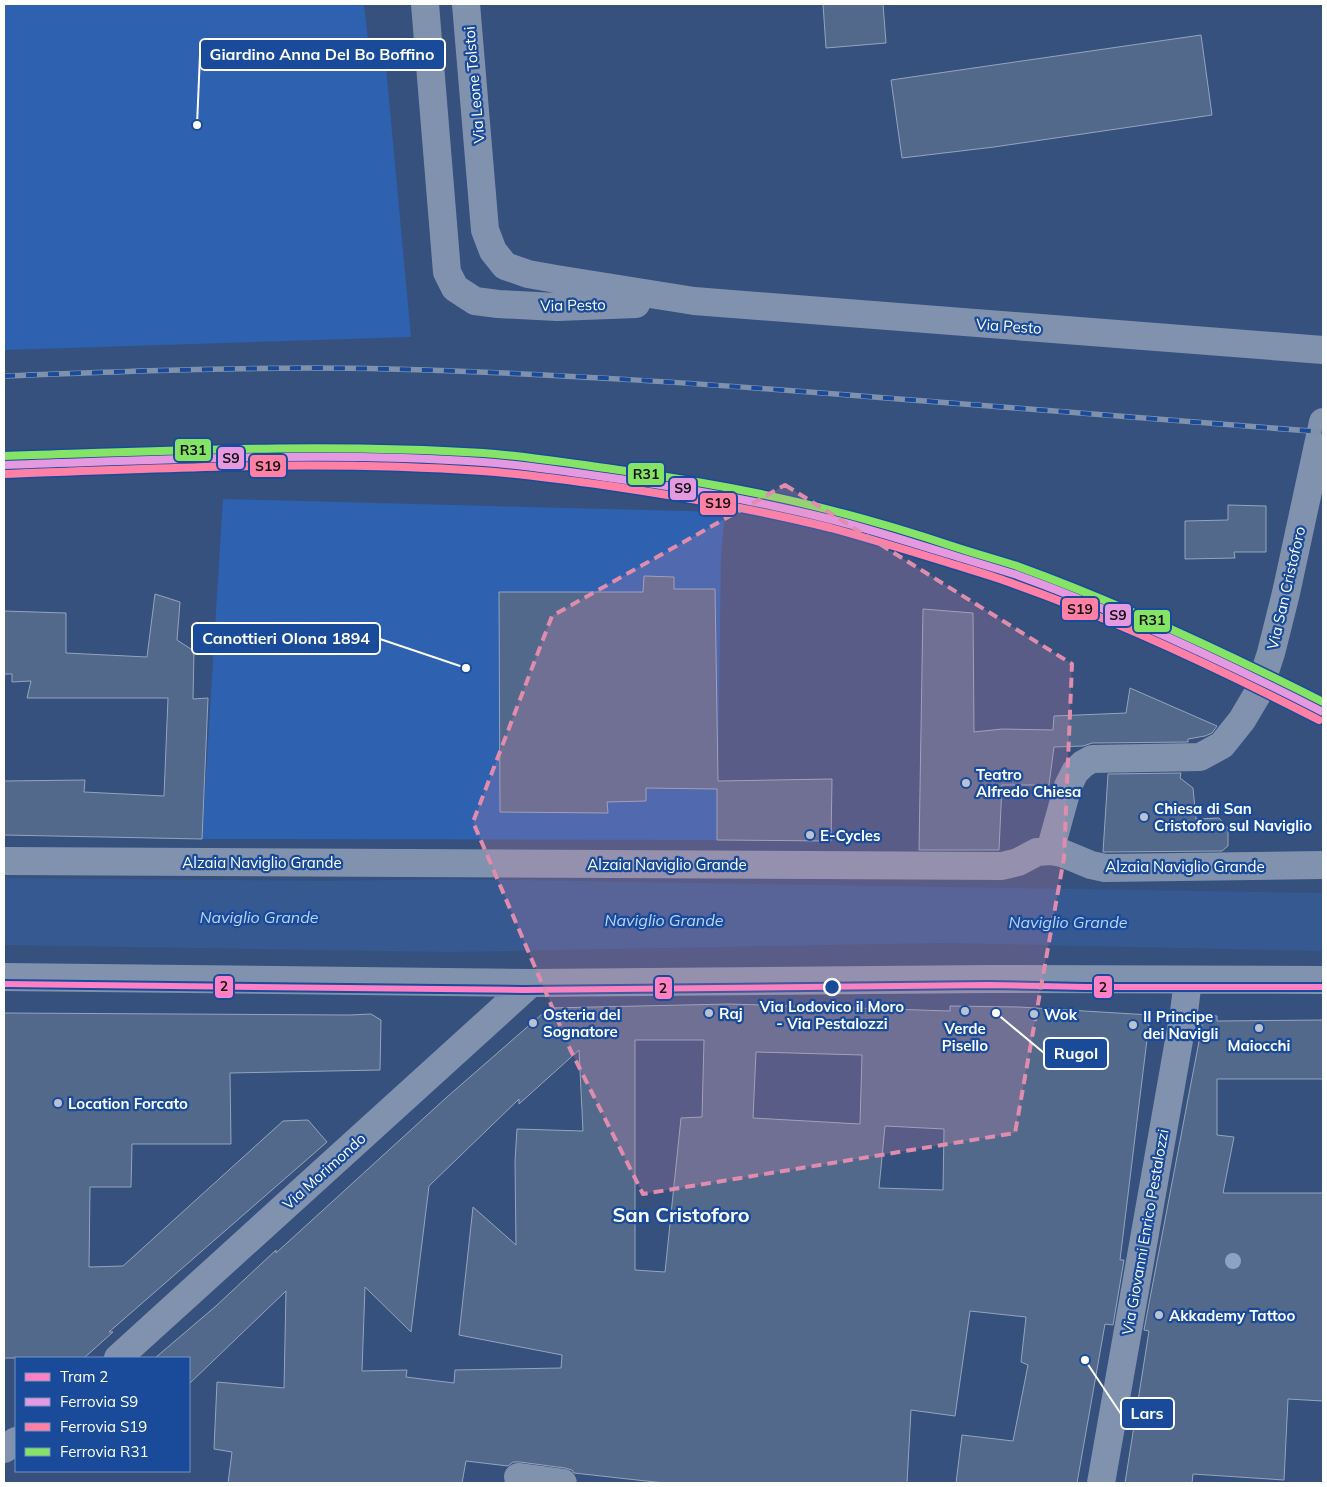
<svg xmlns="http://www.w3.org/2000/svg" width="1327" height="1487" font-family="Mulish,sans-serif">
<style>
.green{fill:#2e61af}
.water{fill:#365991}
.building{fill:#53698c;stroke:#95a4bc;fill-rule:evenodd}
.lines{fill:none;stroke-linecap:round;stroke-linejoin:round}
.minor{stroke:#8192ae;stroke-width:28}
.rail-casing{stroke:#7f91ad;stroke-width:5.5}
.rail{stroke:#194b9a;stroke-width:4;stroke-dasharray:11;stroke-linecap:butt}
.rail-1-casing{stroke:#194b9a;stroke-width:11}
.rail-2-casing{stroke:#194b9a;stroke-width:11}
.rail-3-casing{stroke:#194b9a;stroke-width:11}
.rail-1{stroke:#e599e0;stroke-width:8}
.rail-2{stroke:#ff80a7;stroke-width:8}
.rail-3{stroke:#85e365;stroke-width:8}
.tram-1-casing{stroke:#194b9a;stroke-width:10}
.tram-1{stroke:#ff80c5;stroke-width:6}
.tree{fill:#8ea2c3}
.marked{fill:#e08cad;fill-opacity:0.2;stroke:#e08cad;stroke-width:4;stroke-dasharray:10 6;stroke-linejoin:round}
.poi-dot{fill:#b9c2d2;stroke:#194b9a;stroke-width:2}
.stop-dot{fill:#194b9a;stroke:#fff;stroke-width:2.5}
.labels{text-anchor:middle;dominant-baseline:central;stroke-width:4.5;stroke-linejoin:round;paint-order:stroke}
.street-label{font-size:15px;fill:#fff;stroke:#194b9a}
.poi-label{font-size:15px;font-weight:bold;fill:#fff;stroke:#194b9a;text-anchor:start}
.stop-label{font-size:15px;font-weight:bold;fill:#fff;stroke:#194b9a}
.water-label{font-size:16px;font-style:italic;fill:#bbd4f8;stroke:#194b9a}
.district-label{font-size:20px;font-weight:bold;fill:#fff;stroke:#194b9a}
.leader{fill:none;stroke:#fff;stroke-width:2}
.callout-dot{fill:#fff;stroke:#194b9a;stroke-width:2}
.callout{fill:#194b9a;stroke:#fff;stroke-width:2}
.callout-label{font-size:16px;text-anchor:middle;font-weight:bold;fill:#fff}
.line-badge{stroke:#194b9a;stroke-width:2}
.pale-badge-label{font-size:14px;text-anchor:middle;font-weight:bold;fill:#111}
</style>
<rect width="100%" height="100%" fill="#36517d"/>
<path class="green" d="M4,4H364L371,69L386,67L411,337L4,350Z
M223,499L725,512L721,556L717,840L202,839Z"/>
<path class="water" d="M4,878L325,881L455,879L1323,893V951L943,943L451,952L4,945Z"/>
<path class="building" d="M823,4H883L886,43L826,48Z
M1201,35L1212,115L994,147L902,158L891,80Z
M1228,505L1266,506V552H1234L1235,558L1185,559V521L1228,520Z
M644,576L674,577V589H715L718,781L832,779L831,841L717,840V789L646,788V801L607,802L608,813L500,812L499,592H643Z
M155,594L180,602L177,640L194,651L193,699L208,698L202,839L4,835V781L85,780L84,792L164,796L168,698H27L31,681L12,682V674H4V611L66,613V653L147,657Z
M923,609L973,613L974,732L1002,729L1053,730L1054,716L1126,713L1130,688L1217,726L1212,733L1205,736L1188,739V742L1092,743L1083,746L1054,747L1049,785H1002L999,850H919Z
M1181,773L1180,778L1193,788L1196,819L1219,818L1228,828V846L1222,851L1103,852L1108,774Z
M729,1004L950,1011V1006L1019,1007L1150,1015L1120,1260H1124L1113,1325L1105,1324L1077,1483H956L962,1435L1013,1441L1028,1365L1021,1362L1026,1317L970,1311L955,1416L911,1410L907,1483H664L574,1473L572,1470L565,1468L520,1462H513L508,1466L466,1461L462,1483H228L232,1452L214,1449L217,1382L284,1388L286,1291L189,1384V1358H155L216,1306L276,1250V1253L447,1097L549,1008ZM635,1040H704L702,1117L681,1118L665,1272L635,1270ZM579,1050L583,1131L517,1129L515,1161L516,1245L473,1207L459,1335L562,1355L561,1368L455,1370L454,1383L406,1377L407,1370L362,1371L365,1287L411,1332L429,1186L519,1099V1104ZM756,1052L862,1055L860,1124L753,1118ZM885,1126L944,1129L943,1190L879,1188Z
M4,1013L349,1015L371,1014L381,1020L380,1070L230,1073L231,1144H132L131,1187H90L89,1267L123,1266L283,1121L308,1120L327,1142L109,1332H113L84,1358H4Z
M1204,1015L1217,1016V1021L1323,1020V1079H1217V1135L1234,1137L1223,1193H1323V1401L1288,1399L1284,1480L1193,1474L1192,1483H1125L1149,1331L1144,1330Z"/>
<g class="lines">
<path class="minor" d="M425,4L447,272L455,288L475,301L498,304L557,307L636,304
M466,4L485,230L493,251L505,266L528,274L556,279L694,301L1323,350
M1050,851L1068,786L1075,772L1083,764L1092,759L1200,757L1222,745L1242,720L1258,693L1271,653L1286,593L1323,422
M4,861L1002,866L1018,862L1037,852L1050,851L1062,853L1091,865L1105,868L1323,865
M4,977L531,983L989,979L1323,980
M118,1358L531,983
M4,1449L16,1441
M518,1477L563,1483
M1101,1483L1184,1012L1188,980"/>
<g class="rail-casing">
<path id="rail" d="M4,376C132,371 261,366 389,369C555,373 721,385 886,398C1032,409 1178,421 1323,432"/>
</g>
<use href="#rail" class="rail"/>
<g class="rail-1-casing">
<path id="rail-1" d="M4,465C163,460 324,451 483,462C524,465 565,471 605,477C682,487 758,501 834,520C873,530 912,543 952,555C974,562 995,568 1017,575C1122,613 1223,661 1323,712"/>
</g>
<g class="rail-2-casing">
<path id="rail-2" d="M4,474C163,468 323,460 482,471C525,474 568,480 610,486C685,497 759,510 831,528C871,539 910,551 949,563C971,570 993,576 1014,584C1119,621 1220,669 1319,720"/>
</g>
<g class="rail-3-casing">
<path id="rail-3" d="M4,456C163,451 323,443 483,453C526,456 569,463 612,469C686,479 761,492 834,511C873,521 913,533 952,546C973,553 995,559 1017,566C1122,604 1224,652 1323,702"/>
</g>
<use href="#rail-1" class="rail-1"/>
<use href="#rail-2" class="rail-2"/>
<use href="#rail-3" class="rail-3"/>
<g class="tram-1-casing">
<path id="tram-1" d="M4,984L523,990L988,985L1085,987H1323"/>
</g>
<use href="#tram-1" class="tram-1"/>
</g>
<circle class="tree" cx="1233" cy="1261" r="8"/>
<path class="marked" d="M785,485L1072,664L1064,858L1015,1133L643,1194L570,1049L473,822L552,616Z"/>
<g class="poi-dot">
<circle cx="966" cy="783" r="5"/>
<circle cx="1144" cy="817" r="5"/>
<circle cx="810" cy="835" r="5"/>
<circle cx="965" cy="1011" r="5"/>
<circle cx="709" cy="1013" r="5"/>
<circle cx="1034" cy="1014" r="5"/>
<circle cx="533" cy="1023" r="5"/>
<circle cx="1133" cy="1025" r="5"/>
<circle cx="1259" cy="1028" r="5"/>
<circle cx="58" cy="1103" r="5"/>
<circle cx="1159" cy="1315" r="5"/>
</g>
<circle class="stop-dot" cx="832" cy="987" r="8"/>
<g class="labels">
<g class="street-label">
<text transform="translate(474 85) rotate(-95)">Via Leone Tolstoi</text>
<text transform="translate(573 305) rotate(-1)">Via Pesto</text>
<text transform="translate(1009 326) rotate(4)">Via Pesto</text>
<text transform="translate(1286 588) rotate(-77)">Via San Cristoforo</text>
<text x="262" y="862">Alzaia Naviglio Grande</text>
<text x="667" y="864">Alzaia Naviglio Grande</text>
<text x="1185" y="866">Alzaia Naviglio Grande</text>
<text transform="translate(324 1171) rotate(-42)">Via Morimondo</text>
<text transform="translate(1145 1232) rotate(-80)">Via Giovanni Enrico Pestalozzi</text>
</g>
<g class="poi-label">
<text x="976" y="774">Teatro<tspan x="976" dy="17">Alfredo Chiesa</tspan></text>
<text x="1154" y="808">Chiesa di San<tspan x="1154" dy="17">Cristoforo sul Naviglio</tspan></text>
<text x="820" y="835">E-Cycles</text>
<text x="719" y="1013">Raj</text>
<text x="543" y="1014">Osteria del<tspan x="543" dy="17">Sognatore</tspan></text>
<text x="1044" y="1014">Wok</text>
<text x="1143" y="1016">II Principe<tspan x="1143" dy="17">dei Navigli</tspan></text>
<text x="965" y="1028" text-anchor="middle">Verde<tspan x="965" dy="17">Pisello</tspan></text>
<text x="1259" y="1045" text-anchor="middle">Maiocchi</text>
<text x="68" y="1103">Location Forcato</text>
<text x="1169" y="1315">Akkademy Tattoo</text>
</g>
<g class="stop-label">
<text x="832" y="1006">Via Lodovico il Moro<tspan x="832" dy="17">- Via Pestalozzi</tspan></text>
</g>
<g class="water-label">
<text x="259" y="917">Naviglio Grande</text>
<text x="664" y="920">Naviglio Grande</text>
<text x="1068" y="922">Naviglio Grande</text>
</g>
<g class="district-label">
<text x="681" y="1214">San Cristoforo</text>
</g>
</g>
<path class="leader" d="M197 125L200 55M466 668L380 639M996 1013L1044 1053M1085 1360L1121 1414"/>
<g class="callout-dot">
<circle cx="197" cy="125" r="5"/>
<circle cx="466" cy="668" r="5"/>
<circle cx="996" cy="1013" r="5"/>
<circle cx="1085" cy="1360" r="5"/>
</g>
<g class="callout">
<rect x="200" y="39" width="245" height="31" rx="5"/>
<rect x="192" y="623" width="188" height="31" rx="5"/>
<rect x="1044" y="1038" width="64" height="31" rx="5"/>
<rect x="1121" y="1398" width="53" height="31" rx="5"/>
</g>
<g class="callout-label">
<text x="322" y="60">Giardino Anna Del Bo Boffino</text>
<text x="286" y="644">Canottieri Olona 1894</text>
<text x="1076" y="1059">Rugol</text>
<text x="1147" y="1419">Lars</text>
</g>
<g class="line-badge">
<rect x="174" y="438" width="38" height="24" rx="5" fill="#85e365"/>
<rect x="217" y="446" width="28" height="24" rx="5" fill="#e599e0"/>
<rect x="249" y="454" width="38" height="24" rx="5" fill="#ff80a7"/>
<rect x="627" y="462" width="38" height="24" rx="5" fill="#85e365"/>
<rect x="669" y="477" width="28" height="24" rx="5" fill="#e599e0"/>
<rect x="699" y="492" width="38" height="24" rx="5" fill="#ff80a7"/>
<rect x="1061" y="597" width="38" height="24" rx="5" fill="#ff80a7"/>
<rect x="1104" y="603" width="28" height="24" rx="5" fill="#e599e0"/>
<rect x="1133" y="609" width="38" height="24" rx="5" fill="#85e365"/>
<rect x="214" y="975" width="20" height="24" rx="5" fill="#ff80c5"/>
<rect x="1093" y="975" width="20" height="24" rx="5" fill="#ff80c5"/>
<rect x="654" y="976" width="19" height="24" rx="5" fill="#ff80c5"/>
</g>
<g class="pale-badge-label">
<text x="193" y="455">R31</text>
<text x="231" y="463">S9</text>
<text x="268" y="471">S19</text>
<text x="646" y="479">R31</text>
<text x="683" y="493">S9</text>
<text x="718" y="508">S19</text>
<text x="1080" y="614">S19</text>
<text x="1118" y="620">S9</text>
<text x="1152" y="625">R31</text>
<text x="224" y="991">2</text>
<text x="1103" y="992">2</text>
<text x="663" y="993">2</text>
</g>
<rect width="1327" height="1487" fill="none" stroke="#ffffff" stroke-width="10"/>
<rect x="15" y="1357" width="175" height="115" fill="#194b9a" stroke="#7593c2"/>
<rect x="25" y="1373" width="25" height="8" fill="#ff80c5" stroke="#7593c2"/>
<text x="60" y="1382" font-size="15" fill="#ffffff">Tram 2</text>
<rect x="25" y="1398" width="25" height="8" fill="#e599e0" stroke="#7593c2"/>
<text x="60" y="1407" font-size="15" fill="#ffffff">Ferrovia S9</text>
<rect x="25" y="1423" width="25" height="8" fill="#ff80a7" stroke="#7593c2"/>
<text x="60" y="1432" font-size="15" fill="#ffffff">Ferrovia S19</text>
<rect x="25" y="1448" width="25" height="8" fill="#85e365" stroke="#7593c2"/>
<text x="60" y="1457" font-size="15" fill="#ffffff">Ferrovia R31</text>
</svg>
